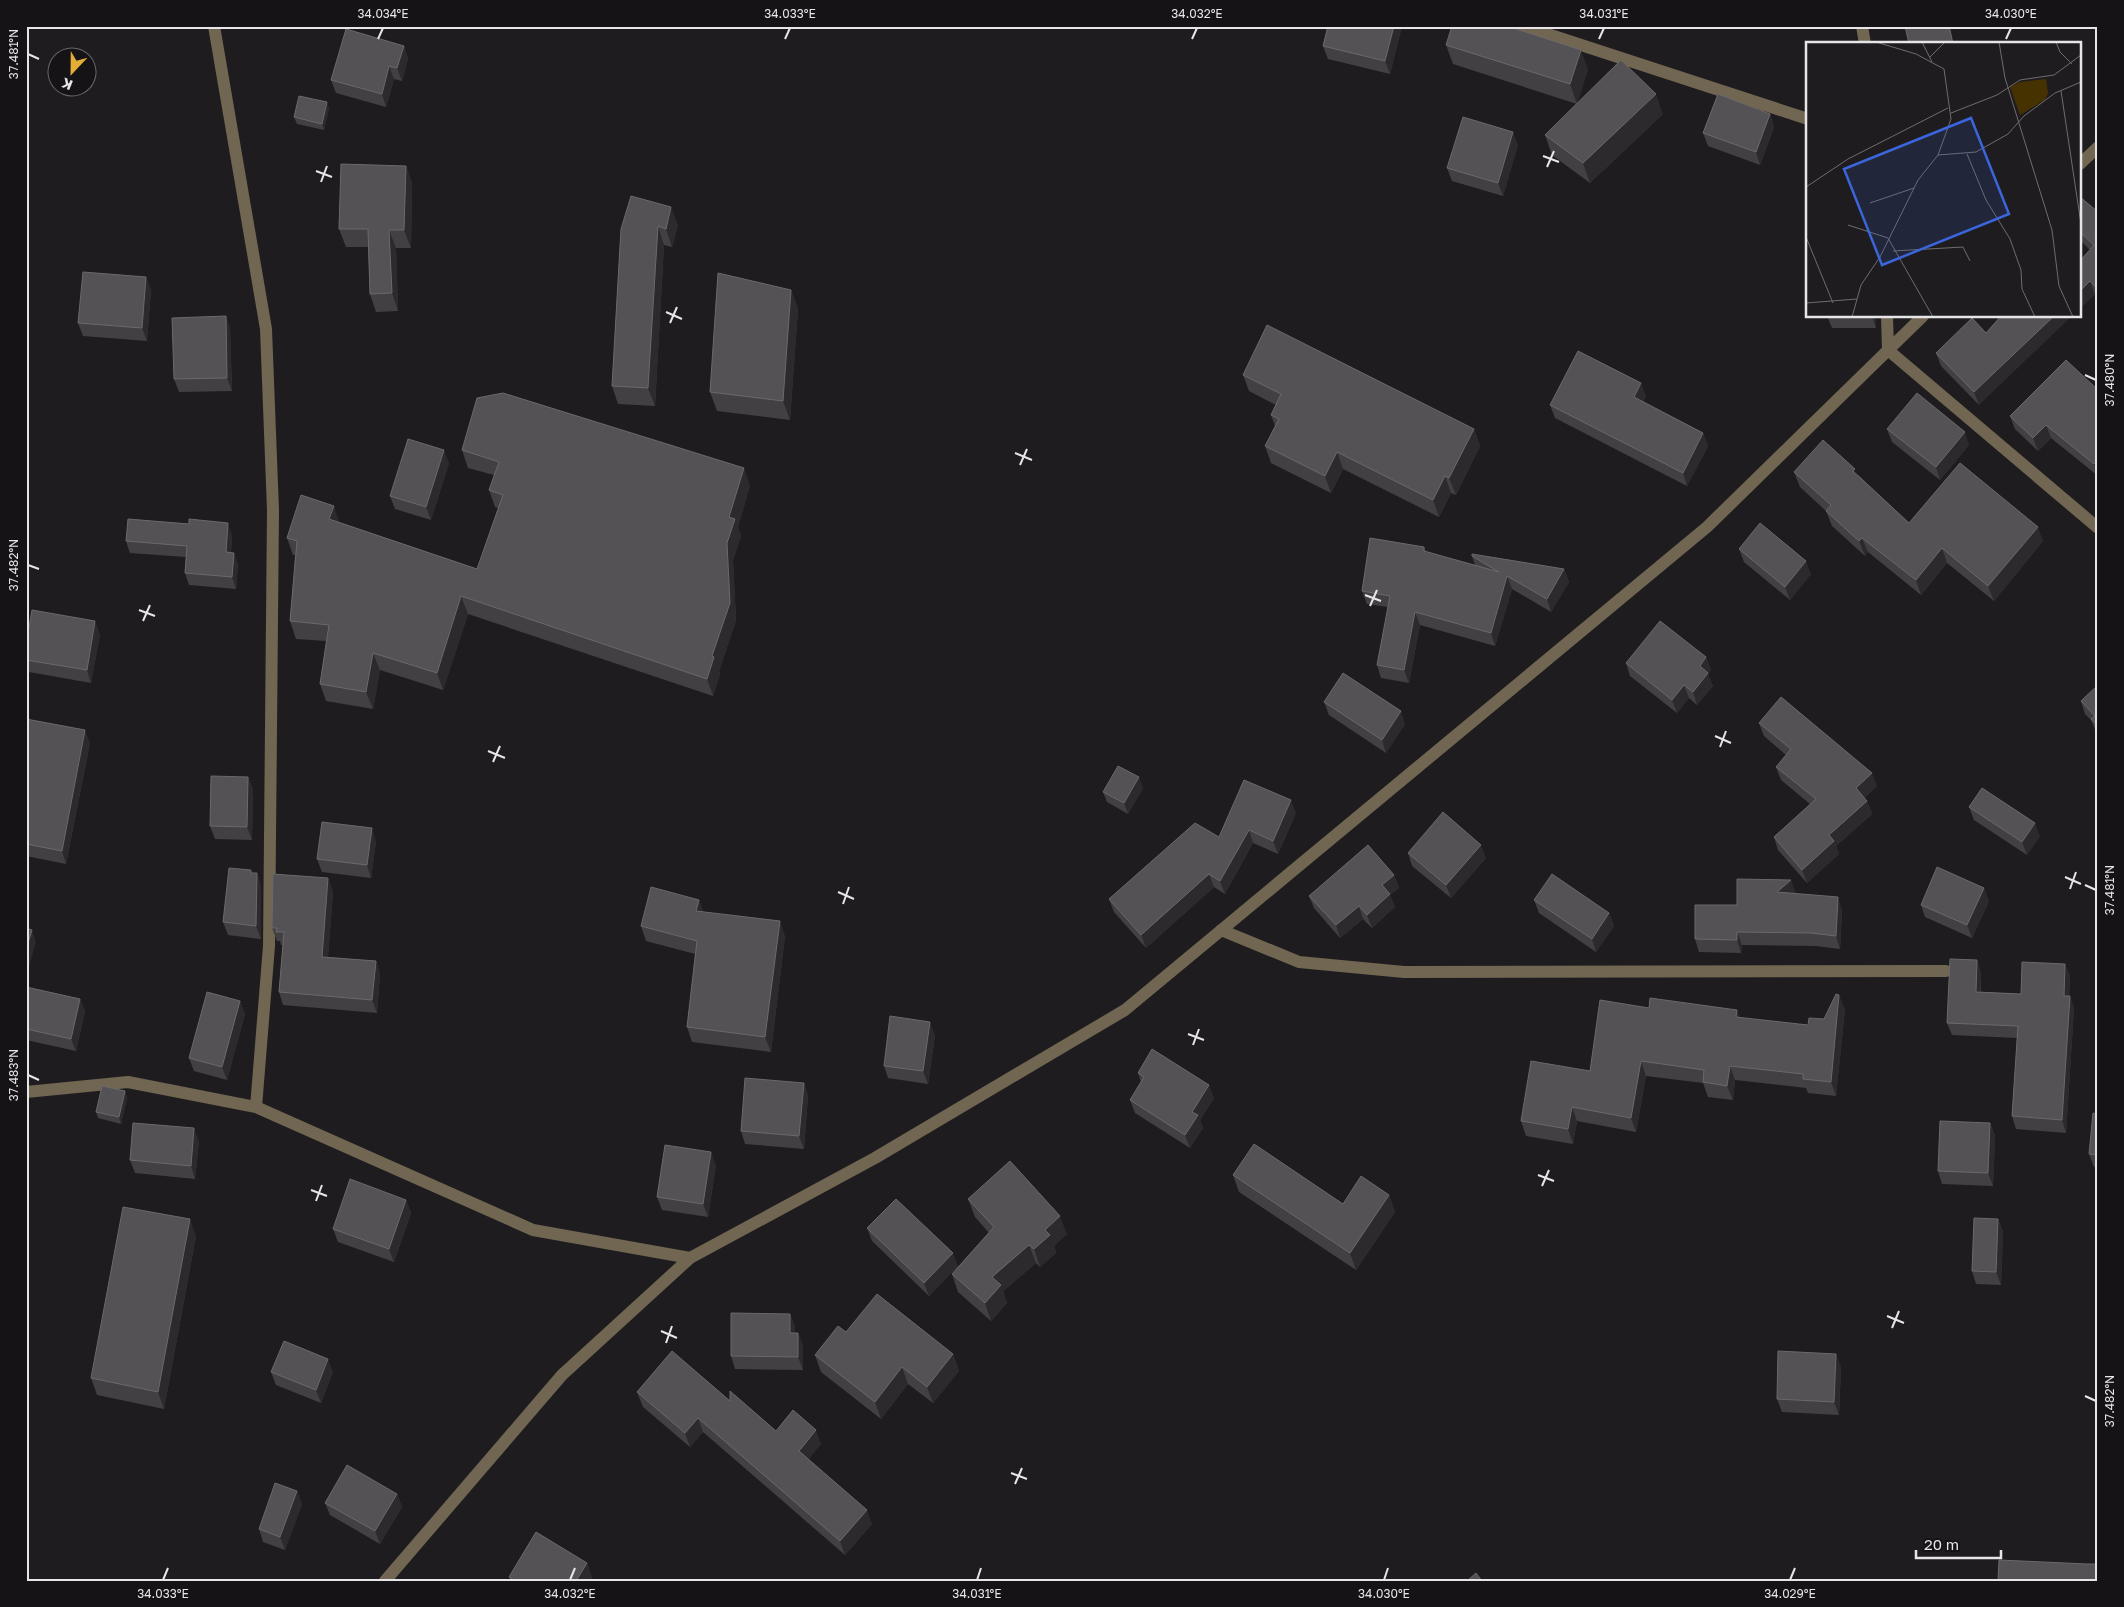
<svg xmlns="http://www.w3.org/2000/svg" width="2124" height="1607" font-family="'Golos Text',sans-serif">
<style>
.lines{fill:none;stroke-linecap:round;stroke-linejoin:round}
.minor{stroke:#706651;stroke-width:12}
.wall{fill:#424042}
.shaded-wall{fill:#2c2a2d}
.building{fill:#545254;stroke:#6b696b}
.ticks{fill:none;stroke:#e7e5e7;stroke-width:2}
.inset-road{fill:none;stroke:#6e6c6f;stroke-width:1}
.view{fill:#3b65da;fill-opacity:0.15;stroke:#3b65da;stroke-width:2.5}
.inset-edge{fill:none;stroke:#e7e5e7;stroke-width:2.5}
.neatline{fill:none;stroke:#e7e5e7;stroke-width:2}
.ticks-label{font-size:12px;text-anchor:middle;fill:#e7e5e7}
</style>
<rect width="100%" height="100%" fill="#1e1c1f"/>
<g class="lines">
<path class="minor" d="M214,26L266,329L273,510L269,946L256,1107
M1523,26L1808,119
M1862,26L1865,44
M2080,164L2098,147
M1887,316L1888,350L2098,528
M1221,930L1299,962L1404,972L1946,971
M26,1092L128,1082L256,1107L533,1230L690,1258
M385,1581L562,1375L690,1258L875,1158L1125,1010L1707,527L1923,316"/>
</g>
<path class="wall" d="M120,26H163V27Z
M1328,26H1402L1390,74L1328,59L1323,46Z
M1446,45L1588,69L1577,104L1453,64Z
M404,46L408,59L402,81L394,79L386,107L336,93L331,80Z
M329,108L324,130L297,124L294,117Z
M1663,114L1590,183L1552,155L1545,135Z
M1770,114L1774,127L1760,165L1708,146L1703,133Z
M1518,145L1503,196L1452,181L1447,168Z
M406,166L412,184L411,248H396L398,311L376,312L370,294L368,247H346L339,229Z
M2080,197L2098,212V297L2095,294L2080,308V261L2090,250L2080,240Z
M678,225L672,247L664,245L655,406L618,404L612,386L621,229Z
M146,277L151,290L147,341L83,336L78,323Z
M791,290L798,309L790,420L717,411L710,392Z
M226,316L230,329L232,391L179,392L174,379Z
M1827,316H1876V328H1832Z
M1986,333L1979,405L1941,366L1936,353Z
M1243,375L1474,429L1480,446L1456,495L1451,493L1439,517L1343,469L1331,493L1271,463L1265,446L1275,426L1271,415L1276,405L1249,391Z
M2098,390V476L2051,438L2038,451L2015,429L2010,416Z
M1646,396L1643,402L1703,433L1708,446L1687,486L1555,418L1550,405Z
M1887,429L1969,445L1940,480L1892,442Z
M462,450L750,485L738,527L741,536L733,560L736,620L719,671L720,674L713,696L468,614L443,690L380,670L373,709L326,701L320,684L326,641L296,639L290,621L295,555H293L287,538L340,523L477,569L498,508L495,507L489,490L494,475L468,468Z
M449,463L431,520L395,509L390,496Z
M1794,472L1858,475L1909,523L2043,541L1994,601L1947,563L1921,595L1868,552L1865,556L1832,526L1826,511L1800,487Z
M232,535L231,552L238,564L236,589L189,585L185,573L186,557L130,553L126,541Z
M1424,547L1426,552L1475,565L1472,556L1564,569L1569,582L1551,612L1512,589L1495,646L1420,625L1409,683L1381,678L1377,665L1388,607L1367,604L1362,591Z
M1739,549L1811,574L1790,600L1744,562Z
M100,634L91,683L29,672L26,666V645Z
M1706,657L1711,670L1708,674L1713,686L1697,705L1689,698L1677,713L1630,676L1626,663Z
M2098,685V734L2096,732L2091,720L2085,714L2081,701Z
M1324,702L1405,724L1386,753L1329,715Z
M26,719L90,743L66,864L26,856Z
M1759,723L1877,786L1864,798L1867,801L1872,814L1836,846L1839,854L1807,883L1778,850L1774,837L1810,804L1781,780L1776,767L1786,755L1764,736Z
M248,777L253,790L252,840L215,839L210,826Z
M1143,788L1128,814L1107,802L1103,792Z
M1969,807L2040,836L2027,855L1974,820Z
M1296,813L1278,854L1253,843L1225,894L1214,887L1146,948L1114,912L1109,899L1219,837Z
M376,841L371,878L322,872L317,859Z
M1408,853L1486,858L1451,898L1412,866Z
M252,873H257L261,886V939L228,935L223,922Z
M1394,875L1399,888L1390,895L1395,907L1372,928L1363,919L1340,938L1314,908L1309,896Z
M333,891L328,957L376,961L380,974L377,1013L283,1005L279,992L283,945H281L280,941H277L272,928Z
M1796,893L1795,894L1842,910L1840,949L1816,946L1742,945L1741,953L1699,952L1695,939L1737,905Z
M699,900L703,912L785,936L771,1052L692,1042L687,1027L695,954L646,941L641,926Z
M1534,900L1609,913L1614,926L1596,952L1539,913Z
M1989,901L1972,938L1925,917L1921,905Z
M2065,964L2070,976L2069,996L2074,1008L2066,1133L2016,1129L2012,1116L2017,1038L1952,1035L1947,1023L1981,972V992L2021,994Z
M26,987L80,999L85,1011L76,1051L26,1040Z
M240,1001L245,1014L227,1080L194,1071L189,1058Z
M1649,1008L1737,1010L1740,1018L1808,1025L1824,1019L1845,1009L1836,1096L1808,1093L1806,1088L1735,1080L1733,1100L1708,1097L1703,1083L1646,1076L1636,1132L1577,1121L1573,1144L1526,1136L1521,1121L1590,1071Z
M935,1035L928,1084L888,1078L884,1066Z
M1138,1073L1214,1098L1200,1120L1203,1128L1190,1148L1135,1113L1130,1100L1141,1082Z
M804,1083L808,1096L804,1149L745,1144L741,1131Z
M125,1091L127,1098L121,1124L98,1118L96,1112Z
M2098,1114V1168L2094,1167L2089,1154Z
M1990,1123L1995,1136L1993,1186L1942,1184L1938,1171Z
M199,1141L195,1179L135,1173L130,1160Z
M716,1165L708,1217L662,1210L657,1197Z
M1233,1175L1343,1204L1389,1195L1395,1212L1356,1270L1239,1192Z
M968,1199L1067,1234L1054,1246L1056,1253L1040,1267L1036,1263L1003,1291L1007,1303L991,1321L958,1292L952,1274L989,1233L975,1217Z
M406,1200L411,1213L394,1262L338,1242L333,1229Z
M1998,1219L2003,1232L2001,1285L1976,1284L1972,1271Z
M867,1228L958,1266L929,1296L872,1241Z
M196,1236L164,1409L97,1395L91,1378Z
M790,1314L795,1327V1333H798L803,1346V1370L735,1369L731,1356Z
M953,1354L959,1371L933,1403L908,1384L881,1419L821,1372L815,1355Z
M1841,1366L1839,1415L1782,1412L1777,1399Z
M271,1372H333L321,1403L276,1385Z
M637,1392L730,1401L776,1431L821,1444L808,1459L872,1524L845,1555L703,1432L690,1447L643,1407Z
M297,1491L302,1504L285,1550L263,1542L259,1529Z
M397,1494L402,1507L380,1544L330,1515L325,1503Z
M587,1563L593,1581H511L509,1577Z"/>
<path class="shaded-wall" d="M1394,26H1402L1390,74L1385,61Z
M1949,26H1950L1954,44H1953Z
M404,46L408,59L402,81L397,68Z
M1581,50L1588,69L1577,104L1570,84Z
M389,66L394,79L386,107L382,94Z
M1656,94L1663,114L1590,183L1583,163Z
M327,102L329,108L324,130L322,124Z
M1770,114L1774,127L1760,165L1756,152Z
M1513,132L1518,145L1503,196L1498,183Z
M406,166L412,184L411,248L404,230Z
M671,207L678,225L672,247L666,229Z
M658,226L664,245L655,406L648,388Z
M389,230L396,248L398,311L392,293Z
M146,277L151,290L147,341L142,328Z
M2090,281L2095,294L2080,308V291Z
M791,290L798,309L790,420L783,401Z
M226,316L230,329L232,391L227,378Z
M1872,316H1876V328Z
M2054,316H2072L1979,405L1974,392Z
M1641,383L1646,396L1639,410L1634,397Z
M2046,425L2051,438L2038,451L2033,438Z
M1474,429L1480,446L1456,495L1449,478Z
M1965,432L1969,445L1940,480L1936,467Z
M1703,433L1708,446L1687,486L1683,473Z
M444,450L449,463L431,520L426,507Z
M1337,452L1343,469L1331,493L1325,476Z
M2098,459V473L2094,464Z
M744,468L750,485L738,527L741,536L733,560L736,620L719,671L720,674L713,696L707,679L712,656L727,543L729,517Z
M1445,476L1451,493L1439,517L1433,500Z
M334,506L340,524L329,519Z
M228,523L232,535L230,563L226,552Z
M2038,527L2043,541L1994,601L1988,586Z
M1862,538L1868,552L1865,556L1859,541Z
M1942,548L1947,563L1921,595L1916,580Z
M234,553L238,564L236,589L232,577Z
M1806,561L1811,574L1790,600L1785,587Z
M1564,569L1569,582L1551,612L1547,599Z
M1507,576L1512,589L1495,646L1491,633Z
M461,596L468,614L443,690L437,673Z
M1415,612L1420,625L1409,683L1404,670Z
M95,621L100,634L91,683L87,670Z
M373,653L380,670L373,709L366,692Z
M1706,657L1711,670L1708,674L1713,686L1697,705L1693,692L1700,666Z
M1684,685L1689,698L1677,713L1672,700Z
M1401,711L1405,724L1386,753L1382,740Z
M85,730L90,743L66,864L62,851Z
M1872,773L1877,786L1860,801L1856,788Z
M248,777L253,790L252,840L247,827Z
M1139,777L1143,788L1128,814L1124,803Z
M1291,800L1296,813L1278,854L1273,841Z
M1867,801L1872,814L1836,846L1839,854L1807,883L1802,870L1829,835Z
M2035,823L2040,836L2027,855L2022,842Z
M372,828L376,841L371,878L367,865Z
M1249,830L1253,843L1225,894L1220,881Z
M1481,845L1486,858L1451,898L1446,885Z
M257,873L261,886V939L256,926Z
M1209,874L1214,887L1146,948L1141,935Z
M1394,875L1399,888L1390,895L1395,907L1372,928L1367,915L1382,885Z
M328,878L333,891L327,970L322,957Z
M1791,880L1796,893L1782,905L1777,892Z
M1984,888L1989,901L1972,938L1967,925Z
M1838,897L1842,910L1840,949L1836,936Z
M699,900L705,915L696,911Z
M1359,906L1363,919L1340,938L1336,925Z
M1609,913L1614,926L1596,952L1592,939Z
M780,921L785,936L771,1052L765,1037Z
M32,930L36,942L26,977V950Z
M1737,932L1742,945L1741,953L1737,940Z
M1977,960L1981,972L1980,1004L1976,992Z
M376,961L380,974L377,1013L372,1000Z
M2065,964L2070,976L2068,1008L2064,996Z
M1839,995L1845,1009L1836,1096L1831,1082Z
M2070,996L2074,1008L2066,1133L2062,1120Z
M80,999L85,1011L76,1051L71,1039Z
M240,1001L245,1014L227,1080L222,1067Z
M1737,1010L1743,1024L1736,1017Z
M930,1022L935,1035L928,1084L923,1071Z
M1641,1061L1646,1076L1636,1132L1631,1118Z
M1730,1066L1735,1080L1733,1100L1727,1086Z
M804,1083L808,1096L804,1149L799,1136Z
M1209,1085L1214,1098L1200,1120L1203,1128L1190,1148L1185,1135L1192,1112Z
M125,1091L127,1098L121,1124L119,1117Z
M1572,1107L1577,1121L1573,1144L1568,1129Z
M1990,1123L1995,1136L1993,1186L1988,1173Z
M194,1128L199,1141L195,1179L191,1166Z
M711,1152L716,1165L708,1217L703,1204Z
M1389,1195L1395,1212L1356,1270L1350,1253Z
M406,1200L411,1213L394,1262L389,1249Z
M1060,1216L1067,1234L1054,1246L1056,1253L1040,1267L1034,1249L1045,1230Z
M190,1219L196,1236L164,1409L158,1392Z
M1998,1219L2003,1232L2001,1285L1996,1272Z
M1029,1245L1036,1263L1003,1291L1007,1303L991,1321L985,1303L992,1277Z
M953,1253L958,1266L929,1296L924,1283Z
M790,1314L795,1327V1346L790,1333Z
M798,1333L803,1346V1370L798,1357Z
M953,1354L959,1371L933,1403L927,1387Z
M1836,1354L1841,1366L1839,1415L1834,1402Z
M328,1359L333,1372L321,1403L316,1390Z
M902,1367L908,1384L881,1419L875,1402Z
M698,1418L703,1432L690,1447L685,1433Z
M816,1430L821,1444L804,1465L799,1451Z
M297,1491L302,1504L285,1550L280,1537Z
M397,1494L402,1507L380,1544L375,1531Z
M867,1510L872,1524L845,1555L840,1541Z
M587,1563L593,1581H576Z"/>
<path class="building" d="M1328,26H1394L1385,61L1323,46Z
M1452,26H1507L1581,50L1570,84L1446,45Z
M1905,26H1949L1953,44H1909Z
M346,29L404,46L397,68L389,66L382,94L331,80Z
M1621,60L1656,94L1583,163L1545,135Z
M1718,94L1770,114L1756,152L1703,133Z
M299,96L327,102L322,124L294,117Z
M1463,117L1513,132L1498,183L1447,168Z
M341,164L406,166L404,230H389L392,293L370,294L368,229H339Z
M631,196L671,207L666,229L658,226L648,388L612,386L621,229Z
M2080,197L2098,212V289L2090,281L2080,291V261L2094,245L2080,232Z
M83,272L146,277L142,328L78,323Z
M718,273L791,290L783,401L710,392Z
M226,316L227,378L174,379L172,318Z
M2001,316H2054L1974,392L1936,353L1972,318L1986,333Z
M1267,325L1474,429L1449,478L1445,476L1433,500L1337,452L1325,476L1265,446L1279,419L1271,415L1281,394L1243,375Z
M1578,351L1641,383L1634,397L1703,433L1683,473L1550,405Z
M2066,360L2098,390V459L2094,464L2046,425L2033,438L2010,416Z
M503,393L744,468L729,517L735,519L727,543L730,603L712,656L714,657L707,679L461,596L437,673L373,653L366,692L320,684L329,625L290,621L297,541L287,538L301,495L334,506L329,519L477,569L503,495L489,490L499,462L462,450L477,398Z
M1917,393L1965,432L1936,467L1887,429Z
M408,439L444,450L426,507L390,496Z
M1823,440L1855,469L1853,471L1909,523L1960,463L2038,527L1988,586L1942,548L1916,580L1862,538L1859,541L1826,511L1831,505L1794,472Z
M128,519L189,524V519L228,523L226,552L234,553L232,577L185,573L187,546L126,541Z
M1760,523L1806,561L1785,587L1739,549Z
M1370,538L1424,547V551L1499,572L1472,556V554L1564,569L1547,599L1507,576L1491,633L1415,612L1404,670L1377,665L1390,596L1362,591Z
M32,610L95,621L87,670L26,660V645Z
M1660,621L1706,657L1700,666L1708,673L1693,692L1684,685L1672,700L1626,663Z
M1343,673L1401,711L1382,740L1324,702Z
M2098,685V726L2091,719L2095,716L2081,701Z
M1781,697L1872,773L1856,788L1867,801L1829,835L1834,841L1802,870L1774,837L1816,799L1776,767L1791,749L1759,723Z
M26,719L85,730L62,851L26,844Z
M1118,766L1139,777L1124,803L1103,792Z
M211,776L248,777L247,827L210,826Z
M1244,780L1291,800L1273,841L1249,830L1220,881L1209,874L1141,935L1109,899L1195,823L1219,837Z
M1982,788L2035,823L2022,842L1969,807Z
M1443,812L1481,845L1446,885L1408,853Z
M322,822L372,828L367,865L317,859Z
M1368,845L1394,875L1382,885L1390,894L1367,915L1359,906L1336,925L1309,896Z
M1937,867L1984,888L1967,925L1921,905Z
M229,868L251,870V873H257L256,926L223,922Z
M273,874L328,878L322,957L376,961L372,1000L279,992L284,932H276L277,928H272Z
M1552,874L1609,913L1592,939L1534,900Z
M1737,879L1791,880L1777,892L1838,897L1836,936L1811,933L1737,932V940L1695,939V905H1737Z
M651,887L699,900L696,911L780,921L765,1037L687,1027L697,941L641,926Z
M26,928L32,930L26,950Z
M1950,959L1977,960L1976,992L2021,994L2022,962L2065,964L2064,996H2070L2062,1120L2012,1116L2018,1026L1947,1023Z
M26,987L80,999L71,1039L26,1029Z
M207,992L240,1001L222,1067L189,1058Z
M1836,994L1839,995L1831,1082L1803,1079V1074L1730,1066L1727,1086L1703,1082L1704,1070L1641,1061L1631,1118L1572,1107L1568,1129L1521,1121L1531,1061L1590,1071L1600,1000L1649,1008L1650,998L1737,1010L1736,1017L1808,1025L1809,1018L1824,1019Z
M890,1016L930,1022L923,1071L884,1066Z
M1152,1049L1209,1085L1192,1112L1198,1115L1185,1135L1130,1100L1144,1077L1138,1073Z
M745,1078L804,1083L799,1136L741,1131Z
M102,1086L125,1091L119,1117L96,1112Z
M2093,1113L2098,1114V1155L2089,1154Z
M1940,1121L1990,1123L1988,1173L1938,1171Z
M133,1123L194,1128L191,1166L130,1160Z
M1254,1144L1343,1204L1361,1176L1389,1195L1350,1253L1233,1175Z
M665,1145L711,1152L703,1204L657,1197Z
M1010,1161L1060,1216L1045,1230L1050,1235L1034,1249L1029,1245L992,1277L1001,1285L985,1303L952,1274L994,1227L968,1199Z
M350,1179L406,1200L389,1249L333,1229Z
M896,1199L953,1253L924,1283L867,1228Z
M123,1207L190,1219L158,1392L91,1378Z
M1974,1218L1998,1219L1996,1272L1972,1271Z
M877,1294L953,1354L927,1387L902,1367L875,1402L815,1355L838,1326L846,1332Z
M731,1313L790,1314V1333H798V1357L731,1356Z
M284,1341L328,1359L316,1390L271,1372Z
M672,1351L730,1401V1391L776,1431L793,1410L816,1430L799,1451L867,1510L840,1541L698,1418L685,1433L637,1392Z
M1778,1351L1836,1354L1834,1402L1777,1399Z
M347,1465L397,1494L375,1531L325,1503Z
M275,1483L297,1491L280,1537L259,1529Z
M536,1532L587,1563L576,1581H516L509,1577Z
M1999,1560L2087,1564H2098V1581H1998Z
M1476,1573L1482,1581H1467Z"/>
<path class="ticks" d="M378,39L383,28M785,39L790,28M1192,39L1197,28M1599,39L1604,28M2006,39L2011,28M28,54L39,59M1543,156L1559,162M1547,167L1554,151M316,171L332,177M321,182L327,166M666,312L682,319M670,323L677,307M2085,375L2096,380M1015,453L1032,460M1020,465L1027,449M28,565L39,569M1365,595L1381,601M1370,606L1377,590M139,610L155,616M143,621L150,605M1715,736L1731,743M1720,747L1726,731M488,751L505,758M493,762L500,746M2065,877L2081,884M2085,885L2096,890M2070,889L2076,872M838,892L854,899M843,904L849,887M1188,1034L1204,1040M1193,1045L1199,1029M28,1075L39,1080M1538,1175L1554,1181M1542,1186L1549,1170M311,1190L327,1196M316,1201L322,1185M1887,1316L1904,1323M1892,1328L1899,1311M661,1331L677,1338M666,1343L672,1326M2085,1396L2096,1401M1011,1473L1027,1479M1015,1484L1022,1468M163,1580L168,1568M570,1580L575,1568M977,1580L981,1568M1384,1580L1388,1568M1790,1580L1795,1568"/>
<g transform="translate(1806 42)">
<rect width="275" height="275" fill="#1e1c1f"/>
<path d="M240,37L242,51L239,58L214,73L204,45L214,40Z" fill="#463200"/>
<path class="inset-road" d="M116,0L126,20M193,0L199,36L246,188L253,244L267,275M250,0L254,10L266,22M124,15L139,0M255,49L275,182M145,71L191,53L214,38L248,33L275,13M161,112L180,158L204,197L215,228L216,247L229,275M132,113L170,110L202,92L218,74L249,51L275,40M0,145L42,117L142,66M64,161L108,146M42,183L82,196L127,275M0,195L27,261M87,209L157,205L164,219M0,261L51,257M46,275L55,243L74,215L112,138L132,113L145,77L138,27L110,12L70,0"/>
<path class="view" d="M165,76L203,172L76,223L38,127Z"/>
<rect width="275" height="275" class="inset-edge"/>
</g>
<rect width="2124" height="1607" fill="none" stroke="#151316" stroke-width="55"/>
<g transform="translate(72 72) rotate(202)"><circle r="24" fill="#151316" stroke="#69676a"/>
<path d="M0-4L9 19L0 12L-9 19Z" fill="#e3ae35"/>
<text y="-8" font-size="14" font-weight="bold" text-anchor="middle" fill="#e7e5e7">K</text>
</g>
<path d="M1916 1550v8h85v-8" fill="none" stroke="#e7e5e7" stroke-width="2.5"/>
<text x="1924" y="1550" font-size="15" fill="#e7e5e7" stroke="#151316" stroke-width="4" paint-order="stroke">20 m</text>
<rect x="28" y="28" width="2068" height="1552" class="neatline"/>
<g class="ticks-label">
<text x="383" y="18">34.034°E</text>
<text x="790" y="18">34.033°E</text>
<text x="1197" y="18">34.032°E</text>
<text x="1604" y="18">34.031°E</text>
<text x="2011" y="18">34.030°E</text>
<text transform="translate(14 54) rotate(-90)" y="4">37.481°N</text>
<text transform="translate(2110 380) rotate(-90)" y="4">37.480°N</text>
<text transform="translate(14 565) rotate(-90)" y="4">37.482°N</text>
<text transform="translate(2110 890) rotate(-90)" y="4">37.481°N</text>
<text transform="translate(14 1075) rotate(-90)" y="4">37.483°N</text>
<text transform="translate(2110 1401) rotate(-90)" y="4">37.482°N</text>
<text x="163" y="1598">34.033°E</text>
<text x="570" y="1598">34.032°E</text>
<text x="977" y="1598">34.031°E</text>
<text x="1384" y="1598">34.030°E</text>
<text x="1790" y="1598">34.029°E</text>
</g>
</svg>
